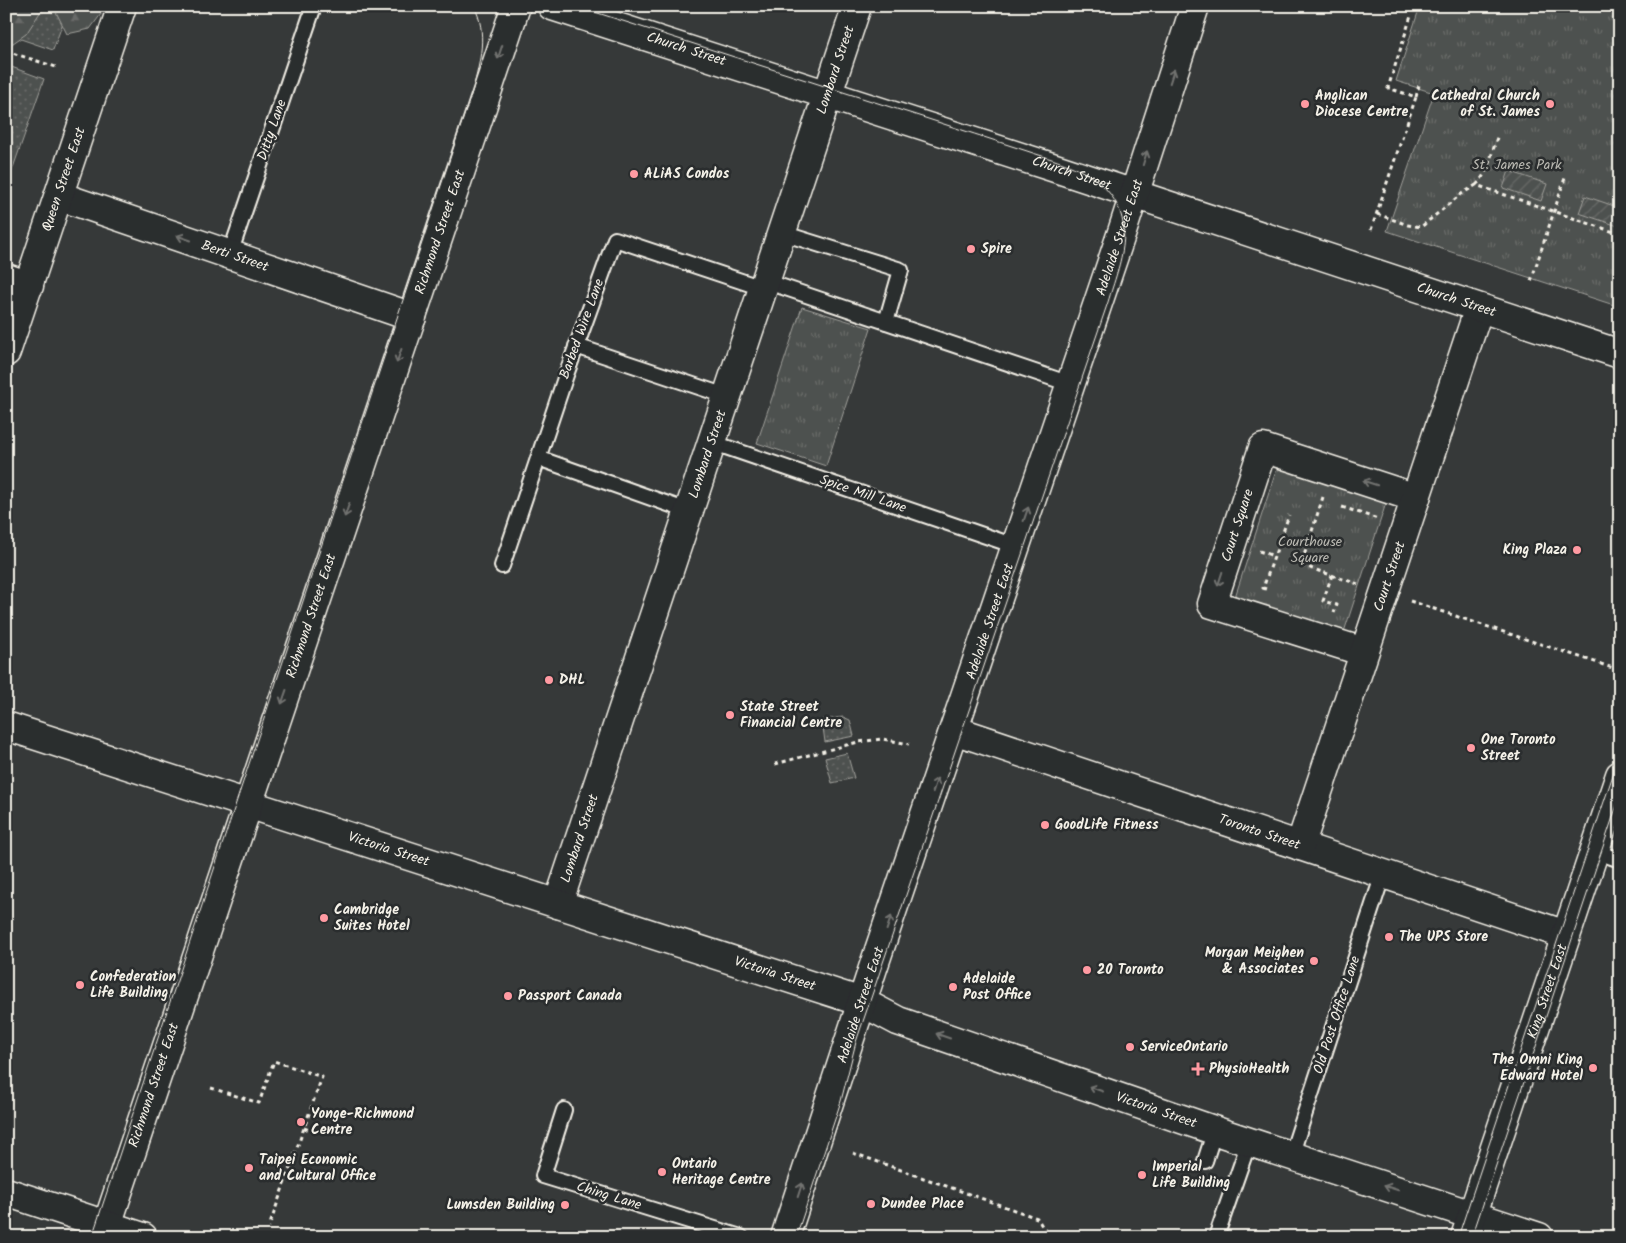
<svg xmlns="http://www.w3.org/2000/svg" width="1626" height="1243" font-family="Kalam,sans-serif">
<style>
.grass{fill:url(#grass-dots);stroke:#a1a19c}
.forest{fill:url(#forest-firs);stroke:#a1a19c}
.park{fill:url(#park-tufts);stroke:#a1a19c}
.garden{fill:url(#garden-furrows);stroke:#a1a19c}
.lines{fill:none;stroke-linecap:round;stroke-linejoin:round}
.lane-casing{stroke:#f4f1e8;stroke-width:18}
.street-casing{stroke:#f4f1e8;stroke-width:31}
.secondary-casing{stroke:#f4f1e8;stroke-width:31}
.primary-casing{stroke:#f4f1e8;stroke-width:31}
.path{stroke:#f4f1e8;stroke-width:3;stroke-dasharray:4 4;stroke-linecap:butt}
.lane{stroke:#2a2d2e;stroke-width:14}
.street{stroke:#2a2d2e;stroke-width:28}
.secondary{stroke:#2a2d2e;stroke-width:28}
.primary{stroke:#2a2d2e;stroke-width:28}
.tram{stroke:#f4f1e8;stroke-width:1}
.oneway{stroke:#71726f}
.poi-dot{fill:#ff9aa2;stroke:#2a2d2e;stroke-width:2}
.labels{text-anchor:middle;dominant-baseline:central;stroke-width:5;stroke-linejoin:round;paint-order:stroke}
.street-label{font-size:14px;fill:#f4f1e8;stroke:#2a2d2e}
.poi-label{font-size:14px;font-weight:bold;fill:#f4f1e8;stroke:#2a2d2e;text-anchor:start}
.park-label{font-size:14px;fill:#bab9b2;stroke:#2a2d2e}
</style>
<defs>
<pattern id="grass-dots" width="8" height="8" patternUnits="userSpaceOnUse" patternTransform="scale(1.25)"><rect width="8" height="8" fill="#4e514f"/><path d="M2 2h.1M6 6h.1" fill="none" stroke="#686a68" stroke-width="1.8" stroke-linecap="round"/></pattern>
<pattern id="forest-firs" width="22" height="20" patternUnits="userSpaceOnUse" patternTransform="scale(1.25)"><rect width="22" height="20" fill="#4e514f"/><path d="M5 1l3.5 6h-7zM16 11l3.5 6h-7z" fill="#686a68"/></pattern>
<pattern id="park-tufts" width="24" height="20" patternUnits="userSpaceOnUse" patternTransform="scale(1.25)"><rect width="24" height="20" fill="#4e514f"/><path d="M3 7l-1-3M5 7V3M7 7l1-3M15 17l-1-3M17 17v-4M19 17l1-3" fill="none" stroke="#686a68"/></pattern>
<pattern id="garden-furrows" width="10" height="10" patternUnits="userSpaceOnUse" patternTransform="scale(1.25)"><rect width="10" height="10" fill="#4e514f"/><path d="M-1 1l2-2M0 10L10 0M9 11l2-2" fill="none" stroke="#686a68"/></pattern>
</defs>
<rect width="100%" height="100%" fill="#363939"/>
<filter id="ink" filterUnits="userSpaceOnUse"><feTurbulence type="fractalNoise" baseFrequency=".02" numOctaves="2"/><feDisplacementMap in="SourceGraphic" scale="10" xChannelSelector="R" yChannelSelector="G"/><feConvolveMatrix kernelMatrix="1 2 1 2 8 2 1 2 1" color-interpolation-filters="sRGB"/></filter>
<g filter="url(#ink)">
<path class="grass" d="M6,6H69L53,50L6,34Z
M6,65L44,79L6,188Z
M843,717L850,720L854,736L825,742L822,720Z
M847,753L854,778L832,783L825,758Z"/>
<path class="forest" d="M6,6H107L90,29L67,34L54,8L41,11L26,34L6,48Z"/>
<path class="park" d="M1420,6H1620V307L1387,231L1434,93L1396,81Z
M802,307L871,328L826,466L757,443Z
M1277,468L1386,503L1344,632L1235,597Z"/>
<path class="garden" d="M1509,171L1547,184L1541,201L1503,188Z
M1585,196L1620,208V220L1618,226L1579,213Z"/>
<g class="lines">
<g class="lane-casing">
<path id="lane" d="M782,233L901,270L886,322
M230,254L314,6
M765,281L1070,384
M576,346L726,396
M711,442L1015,546
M538,458L688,511
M502,566L566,375L615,239L762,288
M1594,851L1620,860
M564,1110L543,1176L741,1237
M1291,1156L1383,874
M1205,1161L1215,1130
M1216,1237L1249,1142"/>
</g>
<g class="street-casing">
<g id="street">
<path id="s1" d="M59,196L412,317"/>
<path d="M6,278L29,286"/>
<path id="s2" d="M1364,652L1212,604L1263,448L1416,498"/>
<path id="s3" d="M954,730L1566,935"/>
<path id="s4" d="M1300,846L1479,308"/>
<path id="s5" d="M558,904L857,6"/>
<path id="s6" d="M862,1002L898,1021L1225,1134L1539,1237"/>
</g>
</g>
<g class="secondary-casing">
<g id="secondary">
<path id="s7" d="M552,6L1052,167L1620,354"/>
<path id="s8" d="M6,352L122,6"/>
<path id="s9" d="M6,726L862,1002"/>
<path id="s10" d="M103,1237L516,6"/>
<path id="s11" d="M785,1237L873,968L1122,232L1195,6"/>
<path id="s12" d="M1465,1237L1620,775"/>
</g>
</g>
<g class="primary-casing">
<path id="primary" d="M6,1192L143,1237"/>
</g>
<path class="path" d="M6,51L59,68
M1416,97L1419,85
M1476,185C1489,173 1492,150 1498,135
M1377,214L1408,225L1421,227L1460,195L1476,185L1620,234
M1371,230L1416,97L1388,88L1411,16
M1531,281L1565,178
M1323,497L1301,565L1358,584
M1342,507L1378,519
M1259,551L1274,556
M1332,575L1323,601L1337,605L1334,613
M1266,589L1263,588L1289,515
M1410,601L1619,670
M775,764L858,742L883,739L909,744
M211,1088L259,1103L274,1061L322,1077L269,1227
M304,1128L312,1131
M853,1153L1037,1218L1049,1237"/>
<use href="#lane" class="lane"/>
<use href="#street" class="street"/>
<use href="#secondary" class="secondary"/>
<use href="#primary" class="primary"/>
<path class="tram" d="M576,6C692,43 807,81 922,117C957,128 992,140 1027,151C1053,160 1085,167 1105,188C1138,223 1120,262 1108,302L856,1042L841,1101L796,1237
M92,1237L473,89C480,61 488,33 474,6
M1458,1237L1620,754
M1472,1237L1620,796"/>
</g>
<defs><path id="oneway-shaft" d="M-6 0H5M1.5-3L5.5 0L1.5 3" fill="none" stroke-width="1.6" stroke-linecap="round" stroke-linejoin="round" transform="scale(1.25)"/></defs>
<g class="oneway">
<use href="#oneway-shaft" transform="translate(500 52) rotate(108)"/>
<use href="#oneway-shaft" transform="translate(1172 76) rotate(-72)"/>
<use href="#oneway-shaft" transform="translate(1145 158) rotate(-73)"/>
<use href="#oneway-shaft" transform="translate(184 238) rotate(-161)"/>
<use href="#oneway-shaft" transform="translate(399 356) rotate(109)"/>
<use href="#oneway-shaft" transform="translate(1370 483) rotate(-162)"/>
<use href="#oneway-shaft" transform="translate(347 510) rotate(109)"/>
<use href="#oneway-shaft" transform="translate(1026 514) rotate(-71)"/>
<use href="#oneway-shaft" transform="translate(1220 579) rotate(108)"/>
<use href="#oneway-shaft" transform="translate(284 697) rotate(109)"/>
<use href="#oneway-shaft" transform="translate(935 785) rotate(-72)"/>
<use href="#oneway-shaft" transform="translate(889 923) rotate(-71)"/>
<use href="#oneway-shaft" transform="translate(943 1036) rotate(-161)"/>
<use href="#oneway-shaft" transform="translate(1096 1089) rotate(-161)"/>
<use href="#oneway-shaft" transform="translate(1391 1188) rotate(-162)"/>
<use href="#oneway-shaft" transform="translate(800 1190) rotate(-72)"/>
</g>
</g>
<g class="poi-dot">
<circle cx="1305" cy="104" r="5"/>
<circle cx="1550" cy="104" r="5"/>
<circle cx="634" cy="174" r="5"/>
<circle cx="971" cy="249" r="5"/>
<circle cx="1577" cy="550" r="5"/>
<circle cx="549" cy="680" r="5"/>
<circle cx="730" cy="715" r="5"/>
<circle cx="1471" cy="748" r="5"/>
<circle cx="1045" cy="825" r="5"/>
<circle cx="324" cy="918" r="5"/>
<circle cx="1389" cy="937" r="5"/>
<circle cx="1314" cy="961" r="5"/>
<circle cx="1087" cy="970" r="5"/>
<circle cx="80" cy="985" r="5"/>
<circle cx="953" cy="987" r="5"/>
<circle cx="508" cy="996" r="5"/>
<circle cx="1130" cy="1047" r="5"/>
<circle cx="1593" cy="1068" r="5"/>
<path d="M1195.5 1061.5h5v5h5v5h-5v5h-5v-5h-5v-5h5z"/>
<circle cx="301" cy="1122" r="5"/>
<circle cx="249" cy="1168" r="5"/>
<circle cx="662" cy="1172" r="5"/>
<circle cx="1142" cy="1175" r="5"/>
<circle cx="871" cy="1204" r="5"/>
<circle cx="565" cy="1205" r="5"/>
</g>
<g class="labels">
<g class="street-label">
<text stroke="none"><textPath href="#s7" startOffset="141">Church Street</textPath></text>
<text stroke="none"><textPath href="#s5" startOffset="879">Lombard Street</textPath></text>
<text transform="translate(272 130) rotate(-71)">Ditty Lane</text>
<text stroke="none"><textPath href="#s7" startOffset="546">Church Street</textPath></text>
<text stroke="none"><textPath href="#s8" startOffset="182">Queen Street East</textPath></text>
<text stroke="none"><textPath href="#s10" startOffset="1060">Richmond Street East</textPath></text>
<text stroke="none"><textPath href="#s11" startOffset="1054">Adelaide Street East</textPath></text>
<text stroke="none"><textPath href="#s1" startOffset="186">Berti Street</textPath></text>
<text stroke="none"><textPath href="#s7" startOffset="951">Church Street</textPath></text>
<text transform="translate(582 329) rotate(-70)">Barbed Wire Lane</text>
<text stroke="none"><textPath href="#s5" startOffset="474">Lombard Street</textPath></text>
<text transform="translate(863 494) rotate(19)">Spice Mill Lane</text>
<text stroke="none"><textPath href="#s2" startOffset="242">Court Square</textPath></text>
<text stroke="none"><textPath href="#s4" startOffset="284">Court Street</textPath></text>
<text stroke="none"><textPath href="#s10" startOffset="655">Richmond Street East</textPath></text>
<text stroke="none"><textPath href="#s11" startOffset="649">Adelaide Street East</textPath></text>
<text stroke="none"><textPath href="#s3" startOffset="322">Toronto Street</textPath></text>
<text stroke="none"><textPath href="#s5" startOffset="69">Lombard Street</textPath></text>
<text stroke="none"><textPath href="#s9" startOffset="402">Victoria Street</textPath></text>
<text stroke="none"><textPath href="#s9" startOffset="808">Victoria Street</textPath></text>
<text stroke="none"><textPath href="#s12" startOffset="259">King Street East</textPath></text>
<text stroke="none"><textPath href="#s11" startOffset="244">Adelaide Street East</textPath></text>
<text transform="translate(1337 1015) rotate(-72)">Old Post Office Lane</text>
<text stroke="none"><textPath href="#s10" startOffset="160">Richmond Street East</textPath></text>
<text stroke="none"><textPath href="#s6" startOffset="314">Victoria Street</textPath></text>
<text transform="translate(609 1196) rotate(17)">Ching Lane</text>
</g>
<g class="poi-label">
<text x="1315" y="96">Anglican<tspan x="1315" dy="16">Diocese Centre</tspan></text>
<text x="1540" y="96" text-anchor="end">Cathedral Church<tspan x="1540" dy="16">of St. James</tspan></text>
<text x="644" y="174">ALiAS Condos</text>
<text x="981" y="249">Spire</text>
<text x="1567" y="550" text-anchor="end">King Plaza</text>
<text x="559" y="680">DHL</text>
<text x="740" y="707">State Street<tspan x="740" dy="16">Financial Centre</tspan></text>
<text x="1481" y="740">One Toronto<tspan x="1481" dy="16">Street</tspan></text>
<text x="1055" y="825">GoodLife Fitness</text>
<text x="334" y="910">Cambridge<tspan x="334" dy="16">Suites Hotel</tspan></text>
<text x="1399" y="937">The UPS Store</text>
<text x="1304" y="953" text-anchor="end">Morgan Meighen<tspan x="1304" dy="16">&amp; Associates</tspan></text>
<text x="1097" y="970">20 Toronto</text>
<text x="90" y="977">Confederation<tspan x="90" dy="16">Life Building</tspan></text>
<text x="963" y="979">Adelaide<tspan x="963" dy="16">Post Office</tspan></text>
<text x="518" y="996">Passport Canada</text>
<text x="1140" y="1047">ServiceOntario</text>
<text x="1583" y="1060" text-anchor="end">The Omni King<tspan x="1583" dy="16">Edward Hotel</tspan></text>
<text x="1209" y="1069">PhysioHealth</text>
<text x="311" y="1114">Yonge-Richmond<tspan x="311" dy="16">Centre</tspan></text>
<text x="259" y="1160">Taipei Economic<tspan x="259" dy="16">and Cultural Office</tspan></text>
<text x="672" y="1164">Ontario<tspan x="672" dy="16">Heritage Centre</tspan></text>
<text x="1152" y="1167">Imperial<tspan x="1152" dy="16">Life Building</tspan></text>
<text x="881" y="1204">Dundee Place</text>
<text x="555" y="1205" text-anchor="end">Lumsden Building</text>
</g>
<g class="park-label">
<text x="1517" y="165">St. James Park</text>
<text x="1310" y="542">Courthouse<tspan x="1310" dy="16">Square</tspan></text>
</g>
</g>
<rect width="1626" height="1243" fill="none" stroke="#2a2d2e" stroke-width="25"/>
<rect x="12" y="12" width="1601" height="1218" fill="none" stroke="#f4f1e8" stroke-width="2" filter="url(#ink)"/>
</svg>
